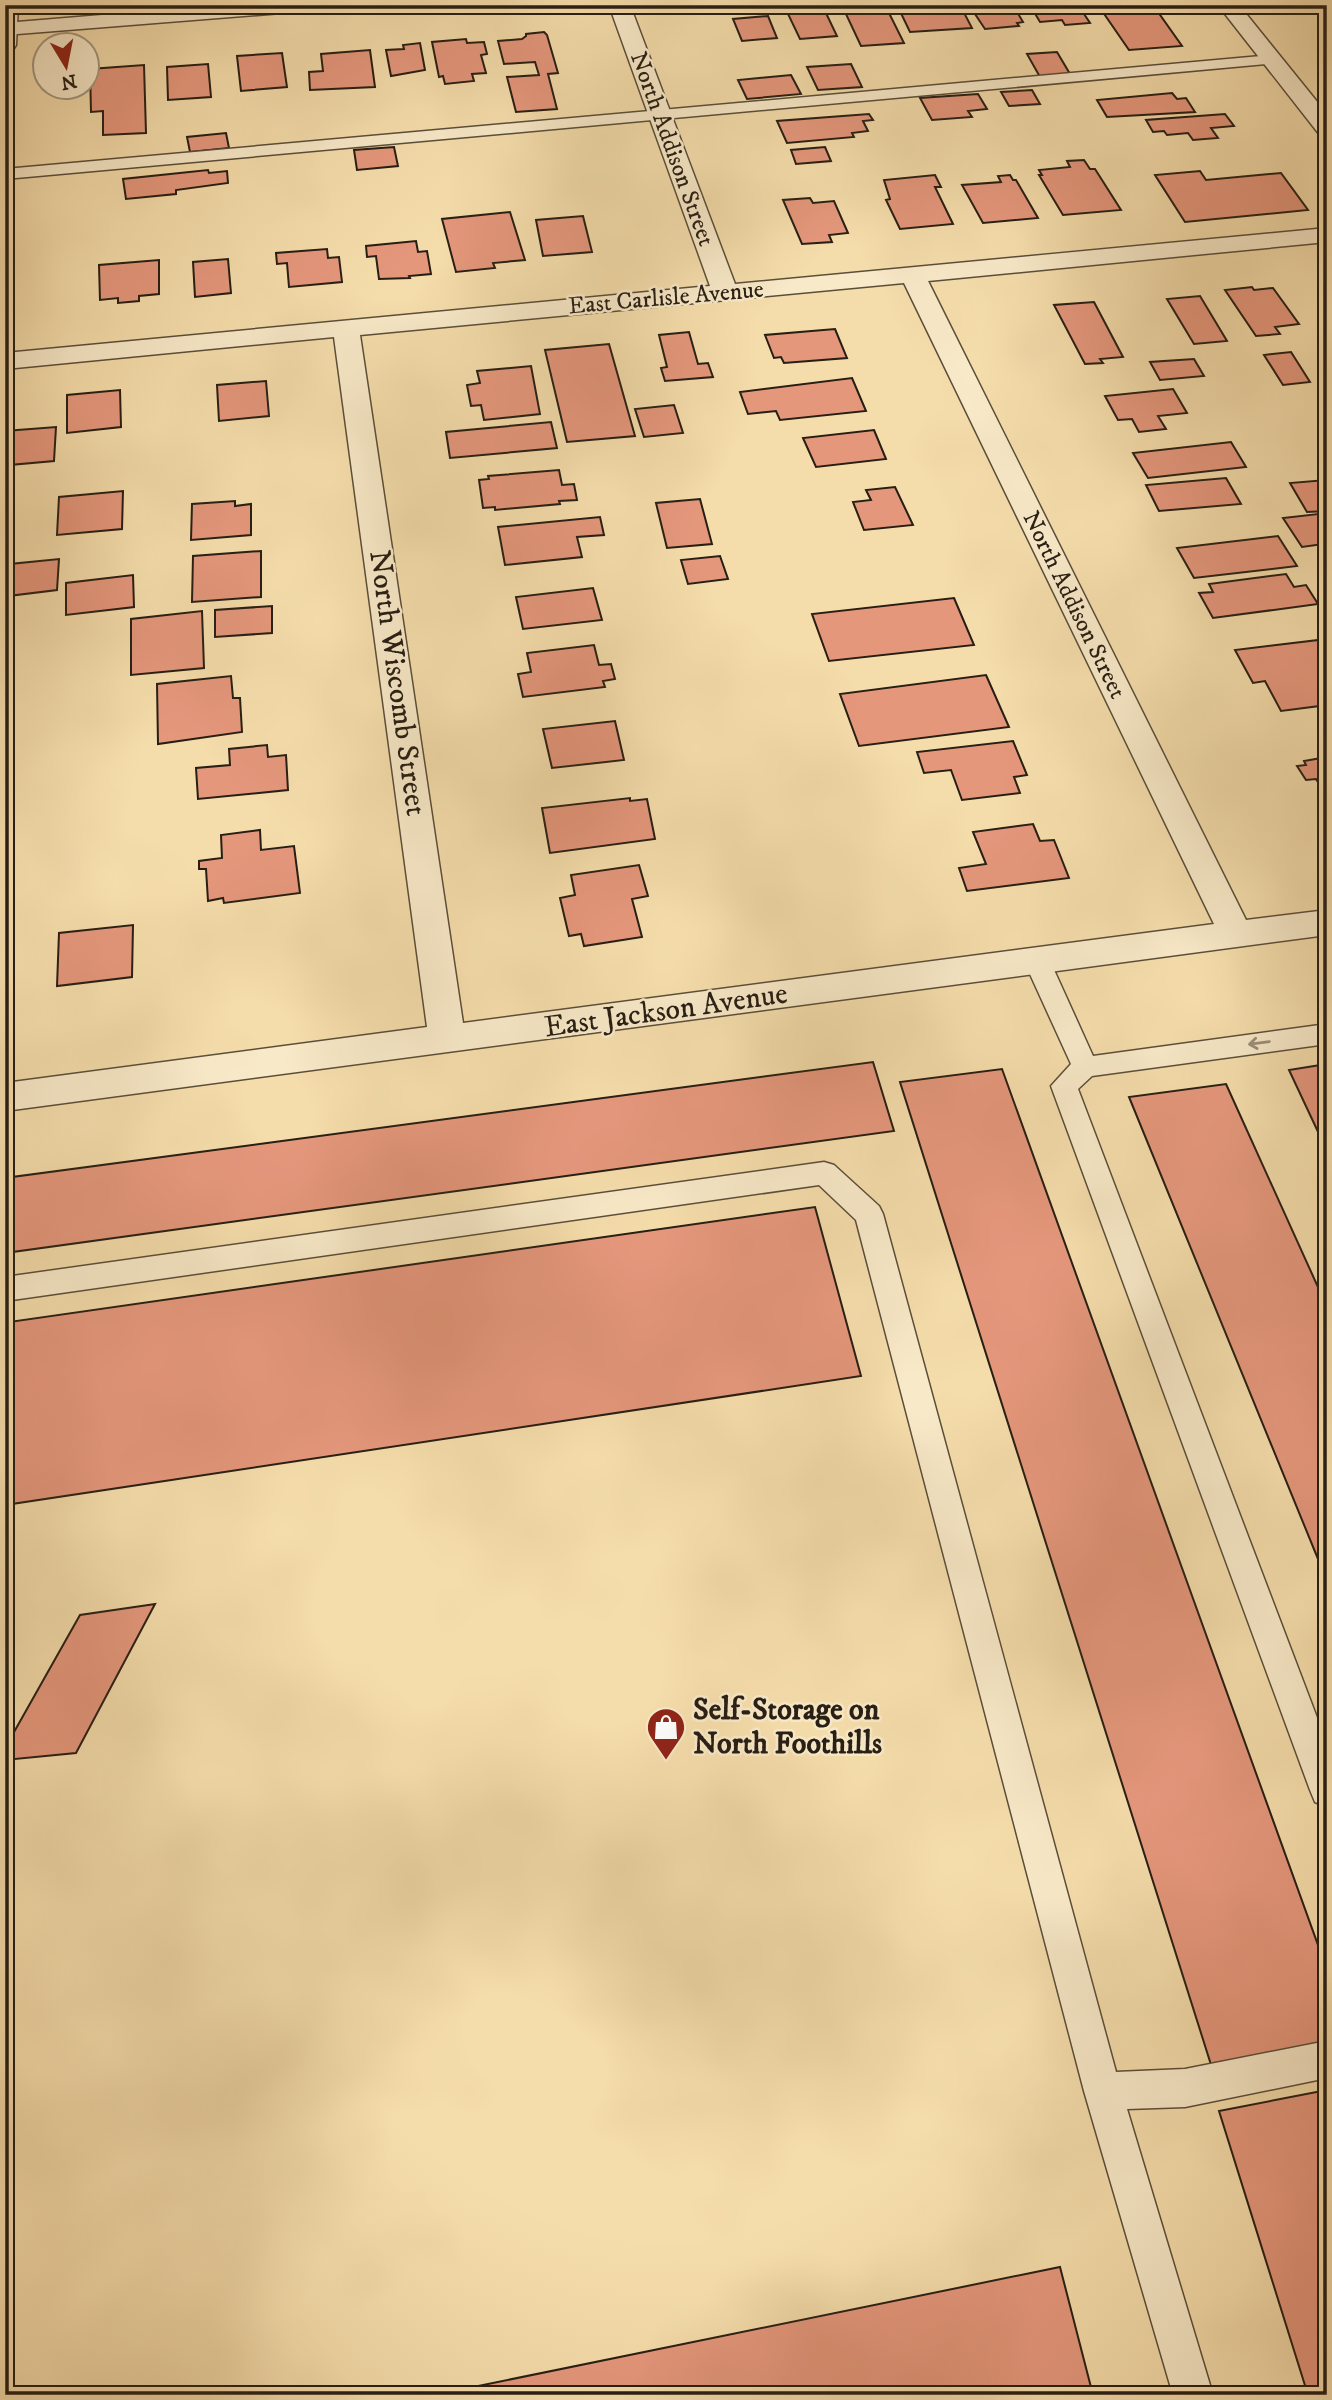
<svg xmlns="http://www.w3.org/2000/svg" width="1332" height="2400" font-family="'IM FELL DW Pica',serif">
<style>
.building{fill:#e5977c;stroke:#271e14;stroke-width:2}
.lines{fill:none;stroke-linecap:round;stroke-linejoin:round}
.service-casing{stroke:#5a4e3a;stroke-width:3}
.minor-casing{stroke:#5a4e3a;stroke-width:3}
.tertiary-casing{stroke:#5a4e3a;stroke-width:3}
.service{fill:#f8e9c8;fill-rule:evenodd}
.minor{fill:#f8e9c8;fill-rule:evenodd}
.tertiary{fill:#f8e9c8;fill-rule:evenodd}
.oneway{stroke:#9a8e77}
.labels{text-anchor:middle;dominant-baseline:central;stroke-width:5;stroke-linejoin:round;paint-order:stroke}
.far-street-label{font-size:24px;fill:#271e14;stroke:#f8e9c8}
.street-label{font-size:30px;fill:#271e14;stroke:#f8e9c8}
.poi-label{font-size:30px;font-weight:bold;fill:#271e14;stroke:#f8e9c8;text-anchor:start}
</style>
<rect width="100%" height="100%" fill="#f5ddab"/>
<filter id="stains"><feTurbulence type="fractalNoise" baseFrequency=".00286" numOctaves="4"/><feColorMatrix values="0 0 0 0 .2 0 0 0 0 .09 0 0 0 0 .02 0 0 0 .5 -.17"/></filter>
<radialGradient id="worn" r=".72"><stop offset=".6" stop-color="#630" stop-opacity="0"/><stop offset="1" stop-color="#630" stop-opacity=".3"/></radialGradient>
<path class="building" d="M897,5H960L972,28L910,32Z
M969,5H1013L1023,22L1017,23L1019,26L985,29Z
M1030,5H1078L1090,23L1065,25L1062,20L1040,22Z
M1098,5H1153L1182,46L1129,50Z
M887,9L904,43L861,46L845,12Z
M825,11L837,36L800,39L788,14Z
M768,16L777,38L742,41L733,19Z
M544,32L547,35L558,73L548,74L557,109L516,112L507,77L539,75L535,62L504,64L498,41L522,39L526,36V34Z
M466,39L467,43L484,42L487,54L481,55L486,73L472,74L474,81L445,84L443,76L439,77L432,42Z
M420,43L425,70L391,76L386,50L404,49L403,45Z
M370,50L375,87L310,90L309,72L323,71L321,54Z
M1057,52L1070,74L1040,77L1027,54Z
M282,53L287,87L241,91L237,56Z
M208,64L211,97L168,100L167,67Z
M851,64L862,87L818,90L807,67Z
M144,65L146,133L103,135V111L91,112L90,69Z
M791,75L801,94L747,99L738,80Z
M1032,90L1040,104L1009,106L1001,92Z
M1172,93L1177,99L1186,98L1195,112L1107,117L1097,100Z
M978,94L987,109L968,111L972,117L932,120L920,98Z
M869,114L873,120L863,121L868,131L852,133L854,137L787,143L777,121Z
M1225,114L1234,126L1211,128L1218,138L1193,140L1188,133L1167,135L1164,131L1153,132L1146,120Z
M226,133L229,148L190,152L187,137Z
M394,147L398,166L357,170L354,150Z
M825,147L831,161L796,164L791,150Z
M1084,160L1090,169H1095L1121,210L1063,215L1039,175H1042L1039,170L1070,167L1067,161Z
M208,170L209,173L227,171L228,183L176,190V194L126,199L123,179Z
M1200,171L1206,180L1281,173L1308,210L1185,222L1155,175Z
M935,175L941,187H935L953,224L900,229L886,200L890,199L884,180Z
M1010,175L1013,180H1016L1038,218L983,223L962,185L1001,182L998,176Z
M810,198L813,203L834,201L848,233L829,235L832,242L802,244L783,200Z
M510,212L525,260L493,263L495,268L456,272L442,219Z
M583,216L592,252L543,256L536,220Z
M416,241L418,252L427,251L431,274L409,276L410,278L379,279L376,256L367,257L366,246Z
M327,249L328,258L339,257L342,282L289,287L287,263L277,264L276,253Z
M228,259L231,293L195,297L193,262Z
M159,260V294L139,296V301L118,303V298L100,300L99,265Z
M1252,287L1254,290L1273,288L1299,324L1275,327L1280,334L1256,336L1225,290Z
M1200,296L1227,341L1194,344L1167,299Z
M1094,302L1123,357L1100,359L1103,363L1085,364L1054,305Z
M835,329L847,358L784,363L781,357L774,358L765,335Z
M689,332L698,364L708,363L713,377L665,381L661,368L667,367L659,335Z
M609,344L635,436L567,442L545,350Z
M1291,352L1310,382L1283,385L1264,355Z
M1194,359L1204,376L1160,380L1150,362Z
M531,366L540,414L484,420L481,405L471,406L467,385L480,383L477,371Z
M852,378L866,411L780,420L776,411L748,414L740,392Z
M266,381L269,416L219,421L217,385Z
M1173,389L1187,413L1158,416L1166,429L1139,432L1132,419L1118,420L1105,396Z
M120,390L121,427L67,433V395Z
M674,405L683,433L644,437L635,409Z
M551,422L557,448L450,458L446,432Z
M56,427L54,461L10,465L9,475H5V431Z
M874,430L886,459L816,467L803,438Z
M1231,442L1246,467L1148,478L1133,453Z
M559,470L562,485L574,484L577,500L559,501L560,504L495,510V507L483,508L479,480L489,479L488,476Z
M1226,478L1241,504L1159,511L1146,485Z
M1326,480L1327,511L1307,512L1290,483Z
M895,487L913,525L864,530L853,502L871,500L866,490Z
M123,491L122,529L57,535L59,497Z
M700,499L712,544L667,548L656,503Z
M235,501V506L251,504V535L191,540L192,504Z
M1327,513V551L1323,544L1302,547L1283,518Z
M600,517L604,535L577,537L582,557L505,565L498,527Z
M1278,536L1297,566L1194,578L1177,548Z
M261,551V597L192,602L193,556Z
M720,556L728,579L688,584L681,560Z
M59,559L57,590L8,596L10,564Z
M1286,574L1294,587L1306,585L1318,604L1213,618L1199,593L1213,592L1209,584Z
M133,575L134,607L66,615V583Z
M593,588L602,620L523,629L516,597Z
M954,598L974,645L829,661L812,614Z
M272,606V633L215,637V610Z
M202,611L204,668L131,675V619Z
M1327,639V705L1281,711L1265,681L1253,683L1235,650Z
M594,645L599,665L611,664L615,679L603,681L605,687L523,697L518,674L531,672L527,653Z
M986,675L1009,727L859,746L840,694Z
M231,676L233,698H240L242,732L158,744L157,684Z
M615,721L624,760L552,768L543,729Z
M1013,741L1027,775L1014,777L1020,793L962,800L951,770L924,773L917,752Z
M267,745L268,757L286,755L288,790L198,799L196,768L230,765L229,749Z
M1327,757V795H1326L1316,779L1306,780L1297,766L1306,765L1304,761Z
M630,798V801L647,799L655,839L550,853L542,808Z
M1033,824L1040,841L1054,840L1069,878L967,891L959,868L986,864L973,832Z
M260,830L261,850L294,846L300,893L224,903L223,898L208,901L206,869H199V861L222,858L221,835Z
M639,865L648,896L632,899L642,937L584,946L581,934L569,936L560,898L575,895L571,875Z
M133,925L132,977L57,986L59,933Z
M873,1062L894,1131L5,1253V1178Z
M1327,1064V1151L1289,1070Z
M1002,1069L1327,1970V2048L1213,2071L900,1082Z
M1226,1084L1327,1307V1581L1129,1097Z
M815,1207L861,1376L5,1505L9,1322Z
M155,1604L76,1753L5,1760V1748L80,1615Z
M1327,2090V2395H1308L1219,2111Z
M1060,2267L1093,2395H434Z"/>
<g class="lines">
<g class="service-casing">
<path id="service" d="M1272,55L1280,60L1278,63L5,179V169Z
M1037,952L1046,954L1050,961L1093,1056L1327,1024V1044L1092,1076L1078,1089L1327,1744V1807L1315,1802L1310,1790L1051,1086L1071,1064L1024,961L1028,954Z
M824,1162L834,1165L879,1206L883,1214L1116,2072L1185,2069L1327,2041V2078L1185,2107L1127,2109L1213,2395H1173L1084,2091L856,1220L819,1185L5,1301V1277Z"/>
</g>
<g class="minor-casing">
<path id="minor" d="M5,5H18L16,45L13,50L5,51Z
M609,5H630L735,284L1327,228V242L928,281L1246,920L1327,910V935L5,1111V1083L427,1027L334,337L5,369V353L710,286ZM904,283L1214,924L463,1023L360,335Z
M1218,5H1239L1327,114V136L1319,134Z"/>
</g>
<g class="tertiary-casing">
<path id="tertiary" d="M223,5H316L313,9L306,11L5,35V23Z"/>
</g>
<use href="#service" class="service"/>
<use href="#minor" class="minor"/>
<use href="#tertiary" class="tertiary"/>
</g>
<defs><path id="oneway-shaft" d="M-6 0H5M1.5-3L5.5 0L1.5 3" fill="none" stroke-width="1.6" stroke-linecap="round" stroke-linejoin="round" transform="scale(1.75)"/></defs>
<use class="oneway" href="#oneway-shaft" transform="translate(1259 1043) rotate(172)"/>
<defs>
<g id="shop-pin" transform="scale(2.0125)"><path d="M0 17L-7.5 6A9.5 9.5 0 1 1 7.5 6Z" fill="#8f2418" stroke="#f8e9c8"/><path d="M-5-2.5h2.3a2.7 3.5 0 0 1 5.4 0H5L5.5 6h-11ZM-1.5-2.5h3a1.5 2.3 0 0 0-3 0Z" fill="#fff"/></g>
</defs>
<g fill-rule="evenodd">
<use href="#shop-pin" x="666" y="1727"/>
</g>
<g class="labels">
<g class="far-street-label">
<text transform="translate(672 149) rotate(70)">North Addison Street</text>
<text transform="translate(666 298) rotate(-5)">East Carlisle Avenue</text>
<text transform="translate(1074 605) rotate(64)">North Addison Street</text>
</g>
<g class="street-label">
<text transform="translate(397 683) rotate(82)">North Wiscomb Street</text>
<text transform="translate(666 1011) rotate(-8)">East Jackson Avenue</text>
</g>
<g class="poi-label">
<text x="693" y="1710">Self-Storage on<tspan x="693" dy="34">North Foothills</tspan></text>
</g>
</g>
<rect width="1332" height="2400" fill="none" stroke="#f5ddab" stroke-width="28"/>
<rect x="7" y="7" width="1318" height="2386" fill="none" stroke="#271e14" stroke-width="3.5"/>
<rect x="14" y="14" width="1304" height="2372" fill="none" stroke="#271e14" stroke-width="2"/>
<g transform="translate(66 66) rotate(170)"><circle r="33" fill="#f8e9c8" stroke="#a49880" stroke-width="2"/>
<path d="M0-5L12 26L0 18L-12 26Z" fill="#8f2418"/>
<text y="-10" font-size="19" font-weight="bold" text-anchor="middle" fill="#271e14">N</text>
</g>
<rect width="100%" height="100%" filter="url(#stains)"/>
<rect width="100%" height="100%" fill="url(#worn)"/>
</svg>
